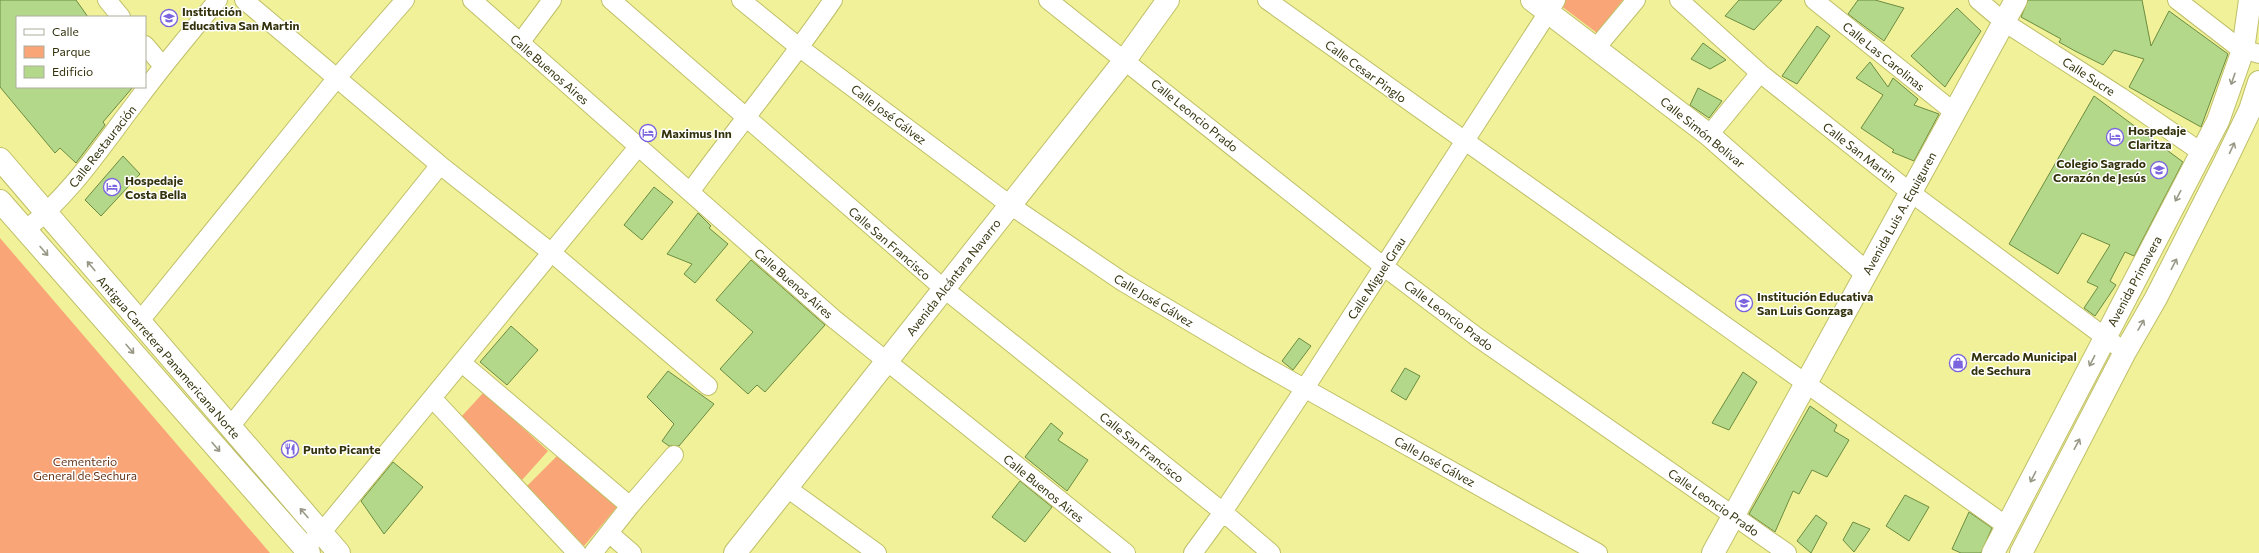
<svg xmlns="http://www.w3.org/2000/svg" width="2259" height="553" font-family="Commissioner,sans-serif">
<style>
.green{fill:#f9a577}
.building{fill:#b4d88a;stroke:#6b8c40}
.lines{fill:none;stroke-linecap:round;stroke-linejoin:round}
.street-casing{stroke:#bfbf68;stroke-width:20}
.secondary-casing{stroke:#bfbf68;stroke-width:24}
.primary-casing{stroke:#bfbf68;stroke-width:24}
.street{stroke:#fff;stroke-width:18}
.secondary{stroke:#fff;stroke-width:22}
.primary{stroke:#fff;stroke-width:22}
.oneway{stroke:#999886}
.labels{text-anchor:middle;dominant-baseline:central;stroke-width:3;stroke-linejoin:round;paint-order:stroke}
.poi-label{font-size:12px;font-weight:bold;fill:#33320d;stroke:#fff;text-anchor:start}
.street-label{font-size:12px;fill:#33320d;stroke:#fff}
.park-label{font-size:12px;fill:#66371c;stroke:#fff}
</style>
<rect width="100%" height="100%" fill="#f0f199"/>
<path class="green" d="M1564,0H1623L1597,33L1560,5Z
M0,238L270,553H0Z
M484,392L548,451L522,480L461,417Z
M557,456L617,507L584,546L527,486Z"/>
<path class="building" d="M0,0H76L88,17H17V87H133L103,122L105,125L76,163L60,148L55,153L0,87Z
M1739,0H1782L1754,30L1725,16Z
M1858,0H1875L1904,8L1884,41L1848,14Z
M2028,0H2142L2151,46L2169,11L2228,54L2201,127L2129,87L2144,59L2114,50L2103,65L2075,51L2059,42L2061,39L2021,17Z
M1957,8L1981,31L1945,87L1911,56Z
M1817,26L1830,36L1797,84L1782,76Z
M1703,43L1726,60L1710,69L1691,59Z
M1870,62L1888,87L1893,78L1918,99L1914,105L1939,114L1914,161L1892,152L1894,150L1861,128L1883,95L1856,78Z
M1698,88L1722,101L1709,118L1690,105Z
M2094,96L2183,162L2134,256L2125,252L2110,281L2116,285L2095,316L2084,308L2098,287L2087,282L2110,245L2082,233L2058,274L2009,244Z
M123,156L140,174L101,216L85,200Z
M654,187L673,202L642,240L624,225Z
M698,213L711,226L709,228L728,244L695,283L684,274L692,264L667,254Z
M751,260L825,325L765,392L757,385L748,394L720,369L753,332L716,300Z
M511,326L538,350L507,385L480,362Z
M1299,338L1311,346L1293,370L1282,361Z
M1405,368L1420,376L1406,400L1391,391Z
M668,371L714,404L679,446H669L662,441L674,424L647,397Z
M1743,372L1757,382L1729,430L1712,423Z
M1810,406L1837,425L1834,431L1849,440L1827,477L1812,470L1799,494L1793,491L1775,532L1749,514Z
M1051,423L1063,433L1058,440L1088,460L1067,491L1025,457Z
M393,462L423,487L384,534L361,501Z
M1020,481L1052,507L1025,542L992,517Z
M1905,495L1929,507L1909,541L1886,526Z
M1969,512L1992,528L1981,553H1961L1952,549Z
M1816,515L1827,523L1811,553L1797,541Z
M1853,522L1870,529L1854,552L1843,540Z"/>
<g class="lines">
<g class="street-casing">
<path id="street" d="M107,0L121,17
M244,0L440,165L552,253L708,386
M472,0L834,319L1126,553
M611,0L943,288L1223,512L1271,553
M741,0L800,48L1010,205L1123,282L1256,361L1598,553
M1048,0L1383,266L1477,337L1787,553
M1267,0L2008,527
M1679,0L1760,73L1910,192L2125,352
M1814,0L1954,112
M1978,0L2004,22L2121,97L2201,152
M2177,0L2239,48L2259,54
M520,43L552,0
M145,45L163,66
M1596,48L1636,0
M1709,135L1760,73
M690,192C737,127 788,66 833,0
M25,230C70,196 102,146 136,102C162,67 190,33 218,0
M139,322L336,79L405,0
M462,363L630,506
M433,399L577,553
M229,428L440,165
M787,488L877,553
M610,534L632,553
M311,542L322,532L638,147
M593,553L630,506L674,455
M1193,553L1223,512L1305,388L1556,0"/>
</g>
<g class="secondary-casing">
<path id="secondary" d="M1532,0L1709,135L1866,273
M735,553L1125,60L1168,0
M1713,553L2016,0
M1993,553L2218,121L2243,50L2250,0
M2021,553L2125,352L2156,298L2225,162L2250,110L2259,82"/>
</g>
<g class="primary-casing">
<path id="primary" d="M0,159L339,553
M0,201L309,553"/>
</g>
<use href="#street" class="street"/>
<use href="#secondary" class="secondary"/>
<use href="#primary" class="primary"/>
</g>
<defs><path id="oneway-shaft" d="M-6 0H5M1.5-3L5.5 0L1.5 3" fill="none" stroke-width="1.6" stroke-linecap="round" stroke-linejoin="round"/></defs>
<g class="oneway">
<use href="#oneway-shaft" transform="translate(2233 79) rotate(109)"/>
<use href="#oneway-shaft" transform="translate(2232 148) rotate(-65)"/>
<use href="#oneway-shaft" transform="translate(2178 196) rotate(118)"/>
<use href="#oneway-shaft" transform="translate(44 251) rotate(49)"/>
<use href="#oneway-shaft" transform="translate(2174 264) rotate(-63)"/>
<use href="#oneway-shaft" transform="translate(91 266) rotate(-130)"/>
<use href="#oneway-shaft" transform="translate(2141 325) rotate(-60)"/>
<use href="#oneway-shaft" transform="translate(130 349) rotate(49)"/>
<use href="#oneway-shaft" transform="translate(2092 361) rotate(117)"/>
<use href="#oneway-shaft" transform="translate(2077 444) rotate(-62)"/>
<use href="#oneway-shaft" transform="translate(216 447) rotate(49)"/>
<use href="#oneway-shaft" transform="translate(2033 477) rotate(117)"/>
<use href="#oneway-shaft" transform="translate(304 513) rotate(-131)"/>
</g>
<defs>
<g id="school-ring" transform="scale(0.9)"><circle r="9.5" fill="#fff" stroke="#7c64df" stroke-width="1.5"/><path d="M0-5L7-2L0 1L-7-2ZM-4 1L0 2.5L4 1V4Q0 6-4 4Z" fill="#7c64df"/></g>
<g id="hotel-ring" transform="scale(0.9)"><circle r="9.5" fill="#fff" stroke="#7c64df" stroke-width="1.5"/><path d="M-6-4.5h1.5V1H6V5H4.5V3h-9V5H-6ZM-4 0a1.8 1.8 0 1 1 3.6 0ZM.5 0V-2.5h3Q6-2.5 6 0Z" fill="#7c64df"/></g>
<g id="shop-ring" transform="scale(0.9)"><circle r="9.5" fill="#fff" stroke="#7c64df" stroke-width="1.5"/><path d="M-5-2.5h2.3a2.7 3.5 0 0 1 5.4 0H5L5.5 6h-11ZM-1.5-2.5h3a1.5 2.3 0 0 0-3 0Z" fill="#7c64df"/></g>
<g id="restaurant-ring" transform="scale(0.9)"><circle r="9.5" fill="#fff" stroke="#7c64df" stroke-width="1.5"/><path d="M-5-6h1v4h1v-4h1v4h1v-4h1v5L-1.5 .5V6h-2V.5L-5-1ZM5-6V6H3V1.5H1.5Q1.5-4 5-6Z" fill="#7c64df"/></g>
</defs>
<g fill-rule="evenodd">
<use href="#school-ring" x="169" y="18"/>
<use href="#hotel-ring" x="648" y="133"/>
<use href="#hotel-ring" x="2115" y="137"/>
<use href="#school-ring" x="2159" y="170"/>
<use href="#hotel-ring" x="112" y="187"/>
<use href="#school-ring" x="1744" y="303"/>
<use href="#shop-ring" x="1958" y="363"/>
<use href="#restaurant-ring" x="290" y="449"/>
</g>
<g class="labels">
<g class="poi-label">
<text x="182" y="11">Institución<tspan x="182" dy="14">Educativa San Martin</tspan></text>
<text x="2128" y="130">Hospedaje<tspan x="2128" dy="14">Claritza</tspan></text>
<text x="661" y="133">Maximus Inn</text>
<text x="2146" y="163" text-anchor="end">Colegio Sagrado<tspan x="2146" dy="14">Corazón de Jesús</tspan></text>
<text x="125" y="180">Hospedaje<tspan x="125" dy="14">Costa Bella</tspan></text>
<text x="1757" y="296">Institución Educativa<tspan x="1757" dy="14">San Luis Gonzaga</tspan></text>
<text x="1971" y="356">Mercado Municipal<tspan x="1971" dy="14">de Sechura</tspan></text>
<text x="303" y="449">Punto Picante</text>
</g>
<g class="street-label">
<text transform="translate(1884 56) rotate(39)">Calle Las Carolinas</text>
<text transform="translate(550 69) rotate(41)">Calle Buenos Aires</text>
<text transform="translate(1366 71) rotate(36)">Calle Cesar Pinglo</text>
<text transform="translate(2089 76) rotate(33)">Calle Sucre</text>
<text transform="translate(889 114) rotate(37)">Calle José Gálvez</text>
<text transform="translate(1195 115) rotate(39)">Calle Leoncio Prado</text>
<text transform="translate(1703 132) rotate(39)">Calle Simón Bolivar</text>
<text transform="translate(102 146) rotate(-52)">Calle Restauración</text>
<text transform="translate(1860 152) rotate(38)">Calle San Martin</text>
<text transform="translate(1899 213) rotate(-61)">Avenida Luis A. Equiguren</text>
<text transform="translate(890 243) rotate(41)">Calle San Francisco</text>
<text transform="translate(953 277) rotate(-52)">Avenida Alcántara Navarro</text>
<text transform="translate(1376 278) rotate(-57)">Calle Miguel Grau</text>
<text transform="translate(2134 281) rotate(-62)">Avenida Primavera</text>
<text transform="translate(794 283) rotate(41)">Calle Buenos Aires</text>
<text transform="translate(1154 300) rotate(31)">Calle José Gálvez</text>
<text transform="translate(1449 315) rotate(37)">Calle Leoncio Prado</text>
<text transform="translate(169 357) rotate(49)">Antigua Carretera Panamericana Norte</text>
<text transform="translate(1142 447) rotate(39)">Calle San Francisco</text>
<text transform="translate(1435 461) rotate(29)">Calle José Gálvez</text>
<text transform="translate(1044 488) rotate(39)">Calle Buenos Aires</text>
<text transform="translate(1714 502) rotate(35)">Calle Leoncio Prado</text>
</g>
<g class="park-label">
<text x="85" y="461">Cementerio<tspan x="85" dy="14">General de Sechura</tspan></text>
</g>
</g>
<rect x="16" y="16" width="130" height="72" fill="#ffffff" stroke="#adad9e"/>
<rect x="24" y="29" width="20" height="6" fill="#ffffff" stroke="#adad9e"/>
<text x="52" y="36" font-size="12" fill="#33320d">Calle</text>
<rect x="24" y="46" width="20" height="12" fill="#f9a577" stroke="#adad9e"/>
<text x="52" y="56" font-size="12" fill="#33320d">Parque</text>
<rect x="24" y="66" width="20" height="12" fill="#b4d88a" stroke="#adad9e"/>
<text x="52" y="76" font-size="12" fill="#33320d">Edificio</text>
</svg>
